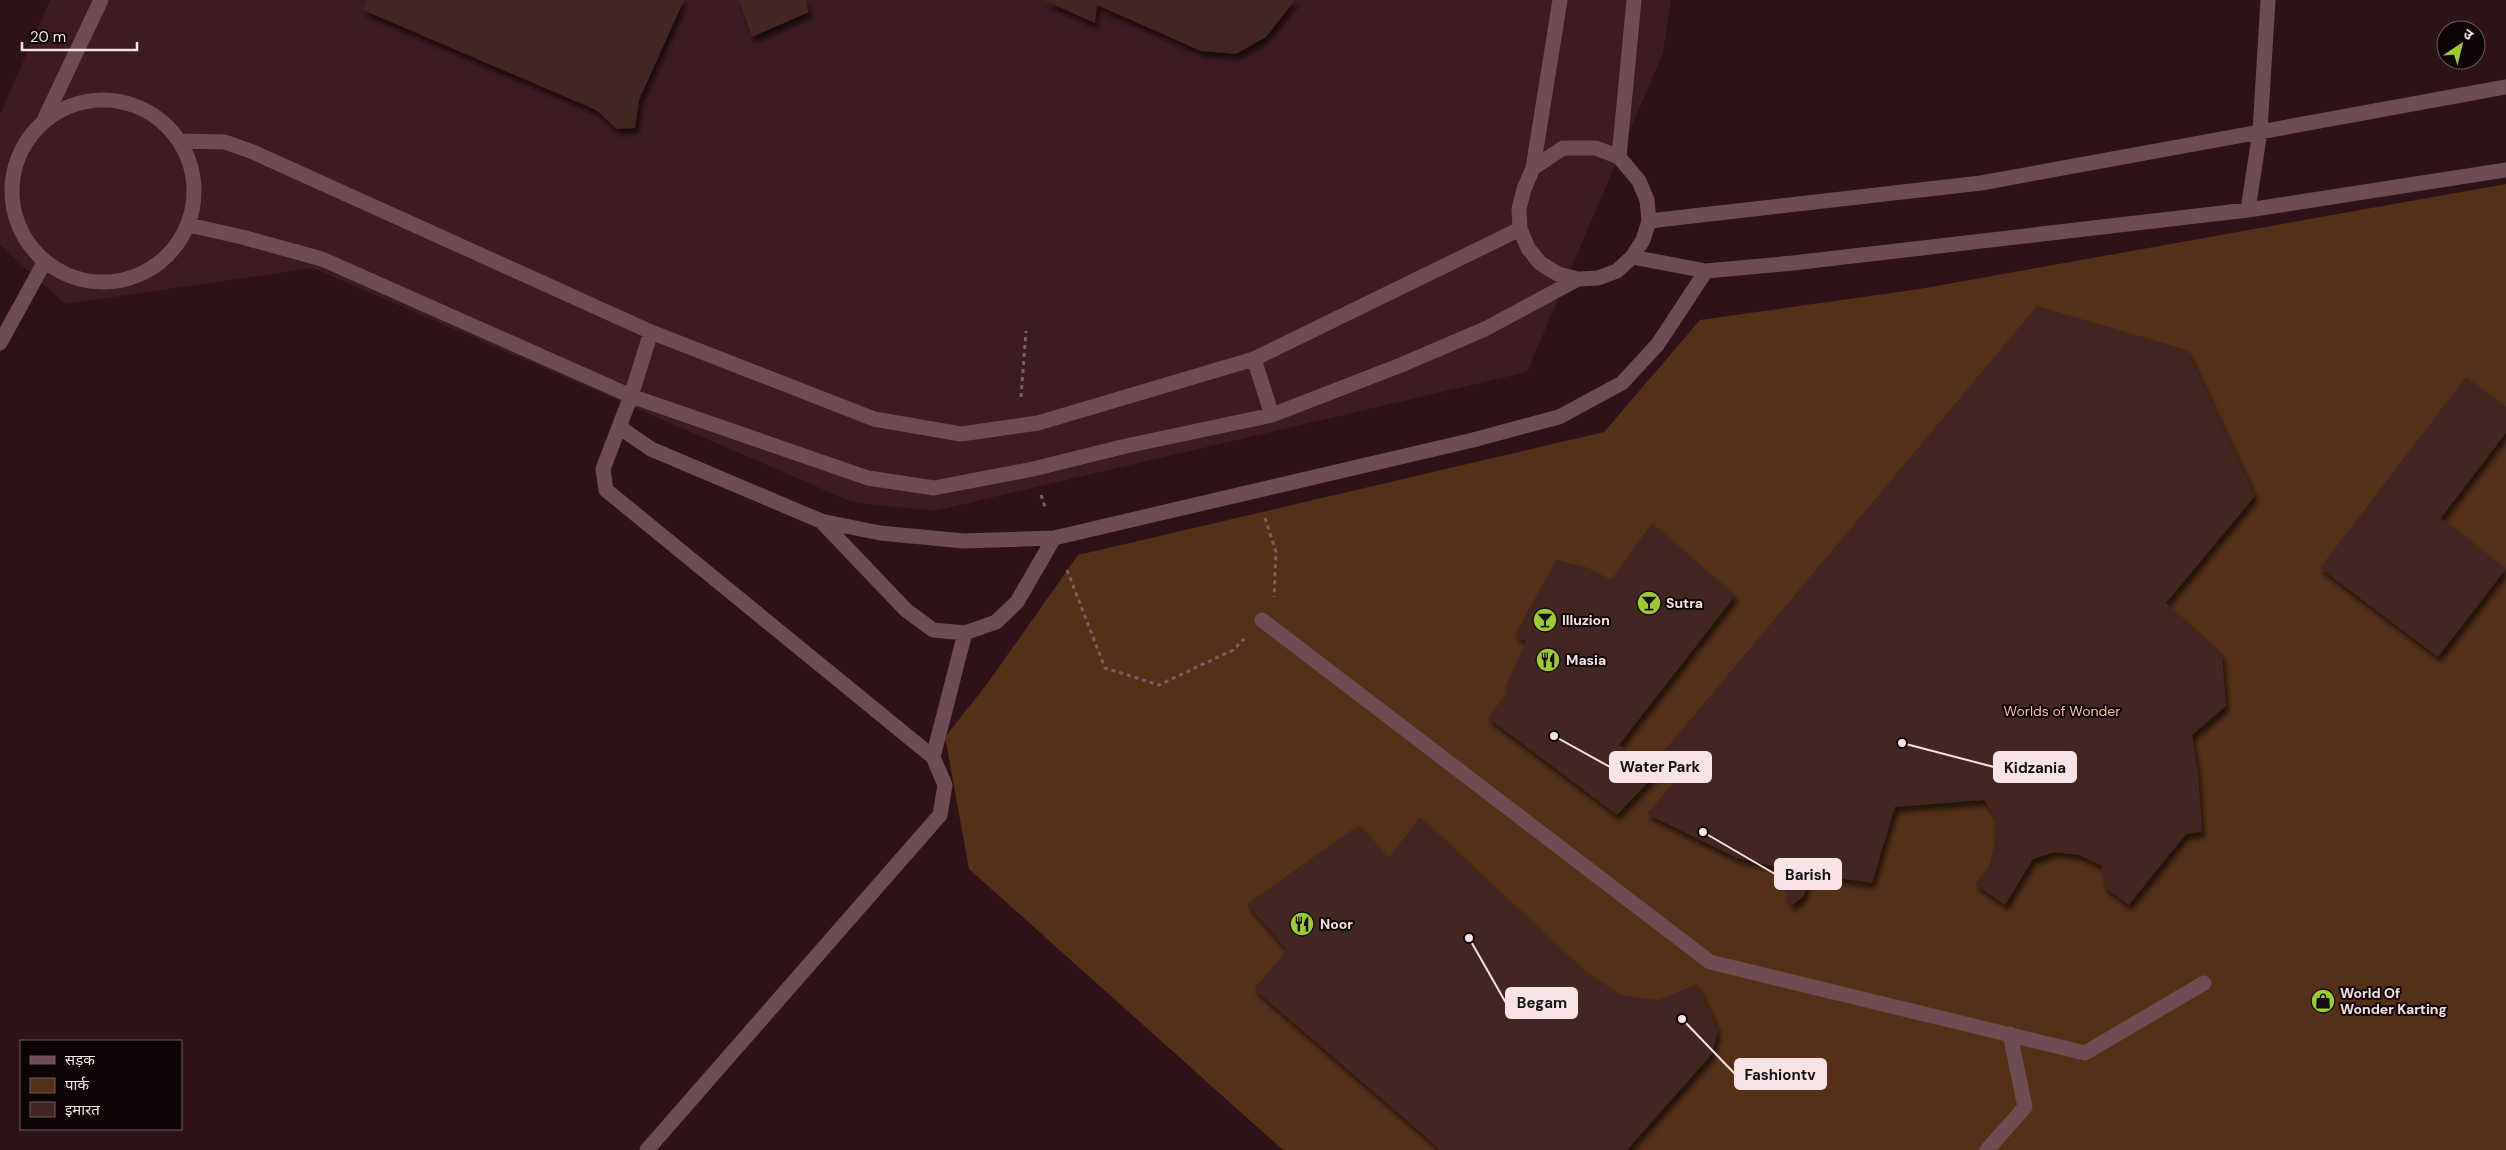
<svg xmlns="http://www.w3.org/2000/svg" width="2506" height="1150" font-family="'DM Sans','Noto Sans Devanagari',sans-serif">
<style>
.built{fill:#3d1b23}
.green{fill:#543018}
.building{fill:#422520;filter:url(#shadow)}
.lines{fill:none;stroke-linecap:round;stroke-linejoin:round}
.path{stroke:#796065;stroke-width:3;stroke-dasharray:4 4;stroke-linecap:butt}
.lane{stroke:#6d4c52;stroke-width:15}
.street{stroke:#6d4c52;stroke-width:15}
.labels{text-anchor:middle;dominant-baseline:central;stroke-width:4;stroke-linejoin:round;paint-order:stroke}
.poi-label{font-size:14px;font-weight:bold;fill:#f7e3e6;stroke:#0e0406;text-anchor:start}
.park-label{font-size:14px;fill:#f8c4a2;stroke:#0e0406}
.leader{fill:none;stroke:#f7e3e6;stroke-width:2}
.callout-dot{fill:#f7e3e6;stroke:#0e0406;stroke-width:2}
.callout{fill:#f7e3e6;stroke:#f7e3e6;stroke-width:2}
.callout-label{font-size:15px;text-anchor:middle;font-weight:bold;fill:#111}
</style>
<defs>
<filter id="shadow"><feDropShadow dx="3" dy="5.5" stdDeviation="2.5" flood-color="#0009"/></filter>
</defs>
<rect width="100%" height="100%" fill="#2d1218"/>
<path class="built" d="M50,0H1671L1663,53L1527,372L934,511L852,502L313,268L65,304L0,245V115Z"/>
<path class="green" d="M2506,184V1150H1283L969,869L945,737L987,684L1078,555L1604,432L1700,320L1919,289Z"/>
<path class="building" d="M367,0H684L639,100L635,128L617,129L596,110L363,10Z
M739,0H805L809,12L752,37Z
M1043,0H1295L1266,37L1236,54L1201,51L1097,5L1095,23Z
M2037,306L2187,350L2255,496L2166,603L2222,654L2226,706L2192,735L2198,773L2202,832L2186,834L2129,905L2104,887L2102,866L2079,855L2055,852L2033,859L2005,905L1975,884L1989,866L1995,843L1994,815L1984,800L1895,807L1872,883L1810,874L1804,896L1791,906L1785,892L1790,870L1737,858L1647,814L1681,774L1660,756Z
M2466,377L2506,407V433L2441,518L2506,569L2438,657L2320,568Z
M1652,523L1735,596L1619,745L1656,774L1617,815L1488,718L1508,691L1505,688L1526,642L1515,635L1556,560L1586,567L1611,580Z
M1420,817L1583,970L1621,995L1659,1000L1697,984L1718,1030L1712,1054L1627,1150H1441L1254,989L1287,950L1247,904L1359,825L1388,859Z"/>
<g class="lines">
<path class="path" d="M1021,397L1026,331
M1041,495L1046,510
M1265,518L1276,552L1274,597
M1067,570L1105,668L1159,685L1233,650L1244,639"/>
<path class="lane" d="M12 191a91 91 0 1 1 182 0a91 91 0 1 1-182 0Z
M45,118L101,0
M181,141L225,142L253,152L651,332L874,419L961,434L1038,423L1254,359L1520,229
M1619,157L1634,0
M1533,168L1560,0
M2248,210L2260,131L2268,0
M1649,221L1981,183L2506,87
M189,225L242,237L322,259L631,396L868,478L934,488L1033,469L1126,446L1272,415L1401,365L1485,329L1578,279L1598,278L1617,271L1632,257L1643,240L1649,221L1647,200L1639,181L1619,157L1596,148H1563L1533,168L1524,189L1519,209L1520,229L1528,248L1540,263L1558,274L1578,279
M1632,257L1706,271L1793,263L2248,210L2506,170
M651,332L631,396L619,427L651,449L821,521L906,610L933,630L965,633L996,622L1017,602L1054,538L1473,440L1559,417L1622,383L1658,344L1706,271
M0,343L44,263
M1254,359L1272,415
M619,427L603,469L606,490L933,757L945,785L940,815L647,1150
M821,521L880,533L964,541L1054,538
M933,757L965,633"/>
<path class="street" d="M1262,620L1710,962L2085,1053L2204,983
M1987,1150L2025,1107L2010,1034"/>
</g>
<defs>
<g id="bar-disc" transform="scale(1.25)"><circle r="9.5" fill="#9eca2e" stroke="#0e0406"/><path d="M-6-5H6L.8 .8V4.5H3.5V6h-7V4.5H-.8V.8Z" fill="#111"/></g>
<g id="restaurant-disc" transform="scale(1.25)"><circle r="9.5" fill="#9eca2e" stroke="#0e0406"/><path d="M-5-6h1v4h1v-4h1v4h1v-4h1v5L-1.5 .5V6h-2V.5L-5-1ZM5-6V6H3V1.5H1.5Q1.5-4 5-6Z" fill="#111"/></g>
<g id="shop-disc" transform="scale(1.25)"><circle r="9.5" fill="#9eca2e" stroke="#0e0406"/><path d="M-5-2.5h2.3a2.7 3.5 0 0 1 5.4 0H5L5.5 6h-11ZM-1.5-2.5h3a1.5 2.3 0 0 0-3 0Z" fill="#111"/></g>
</defs>
<g fill-rule="evenodd">
<use href="#bar-disc" x="1649" y="603"/>
<use href="#bar-disc" x="1545" y="620"/>
<use href="#restaurant-disc" x="1548" y="660"/>
<use href="#restaurant-disc" x="1302" y="924"/>
<use href="#shop-disc" x="2323" y="1001"/>
</g>
<g class="labels">
<g class="poi-label">
<text x="1666" y="603">Sutra</text>
<text x="1562" y="620">Illuzion</text>
<text x="1566" y="660">Masia</text>
<text x="1320" y="924">Noor</text>
<text x="2340" y="993">World Of<tspan x="2340" dy="16">Wonder Karting</tspan></text>
</g>
<g class="park-label">
<text x="2062" y="711">Worlds of Wonder</text>
</g>
</g>
<path class="leader" d="M1554 736L1610 767M1902 743L1994 767M1703 832L1775 874M1469 938L1506 1003M1682 1019L1735 1074"/>
<g class="callout-dot">
<circle cx="1554" cy="736" r="5"/>
<circle cx="1902" cy="743" r="5"/>
<circle cx="1703" cy="832" r="5"/>
<circle cx="1469" cy="938" r="5"/>
<circle cx="1682" cy="1019" r="5"/>
</g>
<g class="callout">
<rect x="1610" y="752" width="101" height="30" rx="5"/>
<rect x="1994" y="752" width="82" height="30" rx="5"/>
<rect x="1775" y="859" width="66" height="30" rx="5"/>
<rect x="1506" y="988" width="71" height="30" rx="5"/>
<rect x="1735" y="1059" width="91" height="30" rx="5"/>
</g>
<g class="callout-label">
<text x="1660" y="772">Water Park</text>
<text x="2035" y="773">Kidzania</text>
<text x="1808" y="880">Barish</text>
<text x="1542" y="1008">Begam</text>
<text x="1780" y="1080">Fashiontv</text>
</g>
<rect x="20" y="1040" width="162" height="90" fill="#0e0406" stroke="#6b5d60"/>
<rect x="30" y="1056" width="25" height="8" fill="#6d4c52" stroke="#6b5d60"/>
<text x="65" y="1065" font-size="15" fill="#f7e3e6">सड़क</text>
<rect x="30" y="1078" width="25" height="15" fill="#543018" stroke="#6b5d60"/>
<text x="65" y="1090" font-size="15" fill="#f7e3e6">पार्क</text>
<rect x="30" y="1102" width="25" height="15" fill="#422520" stroke="#6b5d60"/>
<text x="65" y="1115" font-size="15" fill="#f7e3e6">इमारत</text>
<g transform="translate(2461 45) rotate(35)"><circle r="24" fill="#0e0406" stroke="#6b5d60"/>
<path d="M0-4L9 19L0 12L-9 19Z" fill="#9eca2e"/>
<text y="-8" font-size="14" font-weight="bold" text-anchor="middle" fill="#f7e3e6">उ</text>
</g>
<path d="M22 42v8h115v-8" fill="none" stroke="#f7e3e6" stroke-width="2.5"/>
<text x="30" y="42" font-size="15" fill="#f7e3e6" stroke="#0e0406" stroke-width="4" paint-order="stroke">20 m</text>
</svg>
